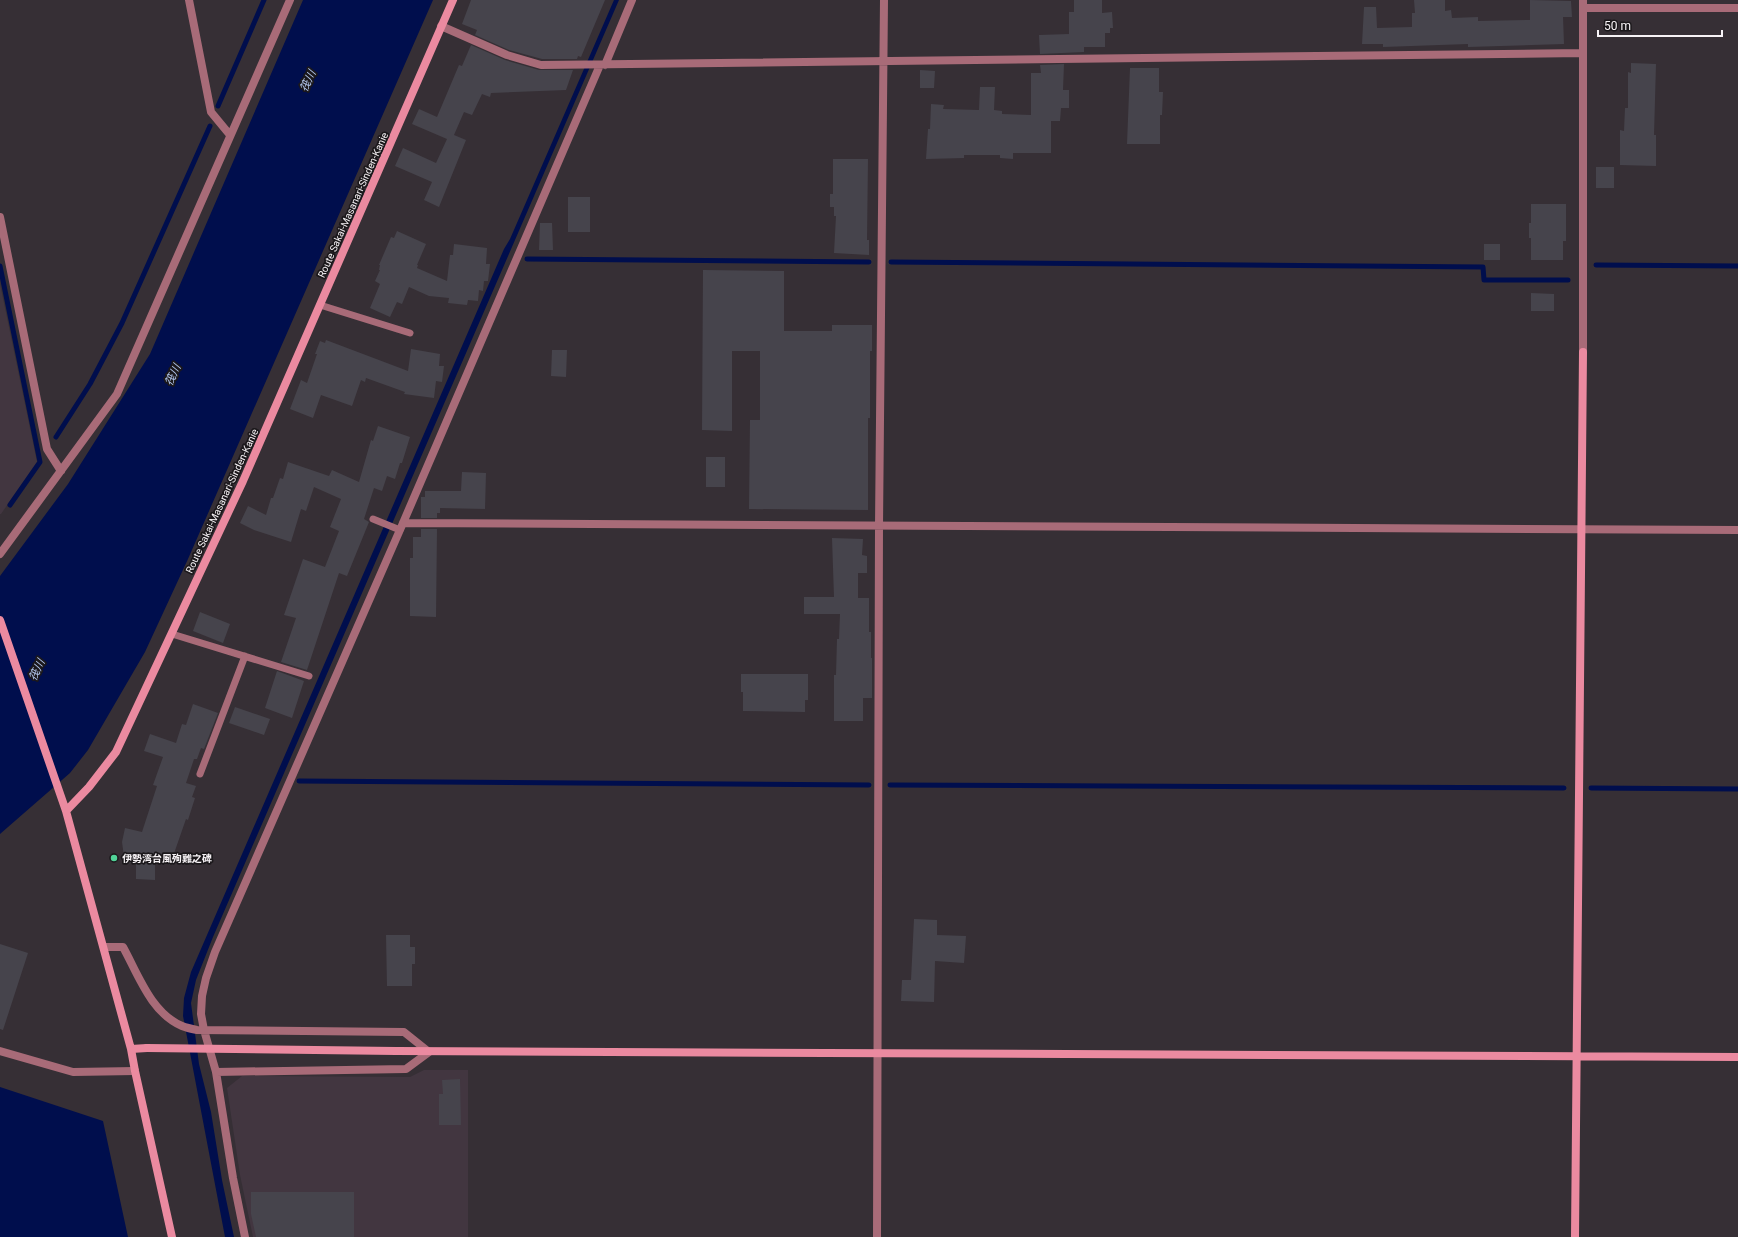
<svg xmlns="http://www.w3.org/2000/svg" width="1738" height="1237" font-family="Roboto,'Noto Sans JP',sans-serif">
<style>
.built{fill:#423640}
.water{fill:#000e4d}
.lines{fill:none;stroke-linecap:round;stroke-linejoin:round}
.stream{stroke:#000e4d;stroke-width:5}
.building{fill:#46444c}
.lane{stroke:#a86b78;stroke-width:7}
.street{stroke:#a86b78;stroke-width:8}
.secondary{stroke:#eb8aa0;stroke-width:8}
.secondary-bridge{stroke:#eb8aa0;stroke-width:8}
.poi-dot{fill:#51d398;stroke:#1b181b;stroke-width:1.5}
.labels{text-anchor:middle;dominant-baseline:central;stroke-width:3.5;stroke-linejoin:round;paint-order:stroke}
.street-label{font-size:10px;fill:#f7f3f6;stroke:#1b181b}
.poi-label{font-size:10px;font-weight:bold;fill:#f7f3f6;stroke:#1b181b;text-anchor:start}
.water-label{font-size:11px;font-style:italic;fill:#b3c7ee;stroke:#1b181b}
</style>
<rect width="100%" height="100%" fill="#362f35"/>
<path class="built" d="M0,284L37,462L1,514H0Z
M424,1070H468V1237H253L240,1175L227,1088L242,1076L410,1077Z"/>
<path class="water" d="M303,0H433L188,559L145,652L88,750L70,773L0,834V576L68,484L150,354Z
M614,0H619L213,937L196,980L191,1003L199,1064L211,1112L222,1180L234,1237H225L183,1016L184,998L191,972L504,249L510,239Z
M0,1087L103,1121L128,1237H0Z"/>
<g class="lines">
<path class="stream" d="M218,106L264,0
M527,259L869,262
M891,262L1483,267L1484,280H1568
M1596,265L1738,266
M0,266L40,462L10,505
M56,437L90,384L122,323L210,126
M299,781L869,785
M890,785L1564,788
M1591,788L1738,789"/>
</g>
<path class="building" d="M471,0H605L581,57L578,56L577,59H542L509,50L475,35L477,30L462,24Z
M1074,0H1102V13L1112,12L1113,28H1110V33H1105V47H1084V52L1040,54L1039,35L1069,34V12H1074Z
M1414,0H1445V11L1451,10L1452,18L1478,17V21L1530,20V0L1571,1L1572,17H1563L1564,44L1468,47V44L1383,47V44H1362L1364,7H1376L1377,28L1412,27V13H1415Z
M471,45L505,60L539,70H573L566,90L491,93L490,97L482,94L472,115L464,112L454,135L466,140L439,207L424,200L432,182L395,166L403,148L436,163L447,139L412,124L419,109L437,117L459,65L462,66Z
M1631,63L1656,64L1654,135H1656V166L1620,165V130L1624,131L1625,108H1628V72L1631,73Z
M1064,64L1063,90H1069V108H1061L1060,121H1051V153H1013V159L1000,158V155H964V158L926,159L928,129H930L931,104L944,105L943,109L979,110L980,87H995L994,110L1002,111V114L1031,115V73H1041L1040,65Z
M1130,68H1159V92H1163L1162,115H1160V144H1127Z
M920,70L935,71L934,88H920Z
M833,159H868L867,240H869V255L834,253L836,216H834V207H830V194H833Z
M1596,167H1614V188H1596Z
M568,197H590V232H568Z
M1531,204H1566V241H1563V260H1531V238H1529V223H1531Z
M540,223H552L553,250H539Z
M397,231L426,244L417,265H418L417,268L447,281L450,255H453L454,244L487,248L486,264H490L488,281H484L483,291L479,290L478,301L468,300L467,305L448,303L449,298L429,296L409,287L402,304L397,302L390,317L370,308L380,284L375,281L380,270H379L380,265H379L391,237L394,238Z
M1484,244H1500V260H1484Z
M703,270L784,271V331H832V325H872V351H870V418H868V510L749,509L750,420H760V351H732V431L702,430Z
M1531,293L1554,294V311H1531Z
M326,340L408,371L411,349L440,354L439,366H444L442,382L436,381L434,398L404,394L405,392L366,378L365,382L361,380L352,406L321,395L313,418L290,409L301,380L307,383L317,354H315L320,341L325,343Z
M552,350H567L566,377L551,376Z
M378,426L410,437L402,463H400L395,479L387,476L382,491L374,488L364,519L369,522L347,576L339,573L307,670L281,662L296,618L284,615L303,559L325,567L339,531L330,527L341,499L314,487L306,511L301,509L291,542L254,530L240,523L248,506L266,515L271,498H273L280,478L283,479L288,462L329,476L332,470L359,482L371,440L373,441Z
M706,457H725V487H706Z
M462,472L486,473L485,509L440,508V513H437V518H421V497H425V491H461Z
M421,529H437L436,617L410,616V558H413V537H421Z
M832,538L863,539L862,555L867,556V573H858V598H869V632H871V658H872V698H863V721H834V675H836L837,639H839L840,614H804V597H834Z
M200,612L230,624L223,643L193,631Z
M277,671L304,681L292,718L265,708Z
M741,674H808V700H805V712L743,711V692H741Z
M193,704L218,713L204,749L201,748L197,759H194L186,783L196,786L192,797L195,798L188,820L186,819L170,865L155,860V880L136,879V862L125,864L122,842L125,828L142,832L157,786L153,785L163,757L144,751L150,734L176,743L182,724L186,725Z
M235,707L270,719L264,735L229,723Z
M914,919L937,920V935L966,936L964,963L935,961L934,1002L901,1001L902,980H911Z
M386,935H410V947H415V964H412V986H387Z
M0,944L28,953L3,1030L0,1029Z
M460,1079L461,1125H439V1094H443L442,1080Z
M251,1192H354V1237H256L251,1214Z"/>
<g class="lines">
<path class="lane" d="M320,305L410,333
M373,519L400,530
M172,634L309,676
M200,774L245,656"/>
<path class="street" d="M189,0L211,112L230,135
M1583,8H1738
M441,26L507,55L541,65L1583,53
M605,65L632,0
M0,217L47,449L61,471
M1583,352V0
M403,523L1738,530
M0,554L117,394L290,0
M104,947H123C138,974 151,1013 182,1026C187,1028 192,1029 197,1030L404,1032L429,1052L406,1069L216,1072
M0,1051L73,1072L135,1071
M245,1237L233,1178L216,1072L204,1030L201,1014L202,996L206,978L215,952L403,523L600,65
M877,1237L879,526L884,0"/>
<path class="secondary" d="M0,620L66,811L89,787L116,752L243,481L453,0
M66,811L131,1049L135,1071L172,1237
M131,1049L147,1048
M396,1051L1738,1057
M1575,1237L1583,352"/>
<path class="secondary-bridge" d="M147,1048L396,1051"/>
</g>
<circle class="poi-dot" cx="114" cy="858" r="4"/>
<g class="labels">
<g class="street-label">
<text transform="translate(353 205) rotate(-66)">Route Sakai-Masanari-Sinden-Kanie</text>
<text transform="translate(222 501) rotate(-65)">Route Sakai-Masanari-Sinden-Kanie</text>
</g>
<g class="poi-label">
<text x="122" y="858">伊勢湾台風殉難之碑</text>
</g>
<g class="water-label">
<text transform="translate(308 81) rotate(-65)">筏川</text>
<text transform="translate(173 375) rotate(-65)">筏川</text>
<text transform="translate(37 670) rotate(-65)">筏川</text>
</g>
</g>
<path d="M1598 30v6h124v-6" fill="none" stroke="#f7f3f6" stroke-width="2"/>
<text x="1604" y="30" font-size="12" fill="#f7f3f6" stroke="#1b181b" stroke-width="3" paint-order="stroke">50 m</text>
</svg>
